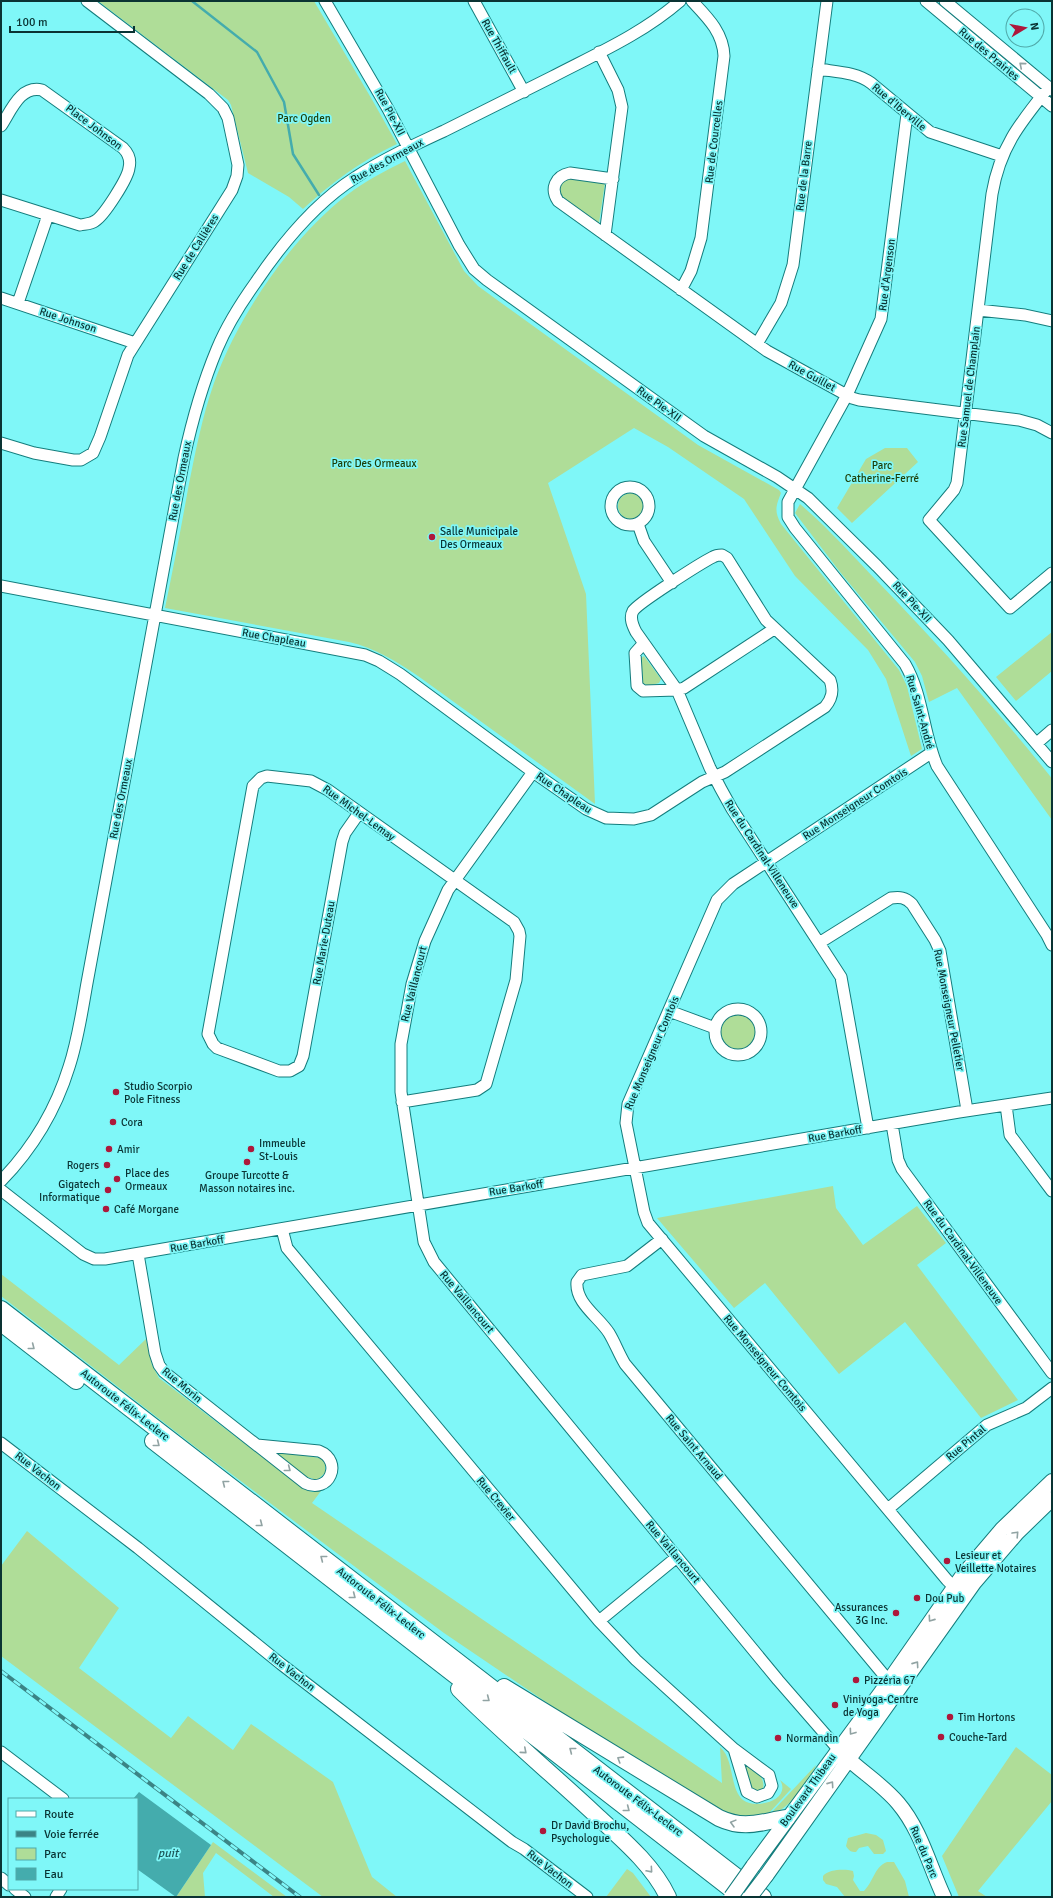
<svg xmlns="http://www.w3.org/2000/svg" width="1053" height="1898" font-family="Signika,sans-serif">
<style>
.green{fill:#afdd98}
.water{fill:#44acad}
.lines{fill:none;stroke-linecap:round;stroke-linejoin:round}
.stream{stroke:#44acad;stroke-width:2.5}
.minor-casing{stroke:#147d7d;stroke-width:13}
.major-casing{stroke:#147d7d;stroke-width:16}
.highway-casing{stroke:#147d7d;stroke-width:18}
.minor{stroke:#fff;stroke-width:11}
.major{stroke:#fff;stroke-width:14}
.highway{stroke:#fff;stroke-width:16}
.rail-casing{stroke:#3b8485;stroke-width:4}
.rail{stroke:#7ff7f8;stroke-width:2.5;stroke-dasharray:8;stroke-linecap:butt}
.major-bridge-casing{stroke:#147d7d;stroke-width:16;stroke-linecap:butt}
.major-bridge{stroke:#fff;stroke-width:14}
.oneway{stroke:#91a3a3}
.poi-dot{fill:#ad183b;stroke:#7ff7f8;stroke-width:1.5}
.labels{text-anchor:middle;dominant-baseline:central;stroke-width:3.5;stroke-linejoin:round;paint-order:stroke}
.street-label{font-size:11px;fill:#0a3333;stroke:#7ff7f8}
.park-label{font-size:11px;fill:#1d3d06;stroke:#7ff7f8}
.poi-label{font-size:11px;fill:#0a3333;stroke:#7ff7f8;text-anchor:start}
.water-label{font-size:12px;font-style:italic;fill:#1e5859;stroke:#7ff7f8}
</style>
<rect width="100%" height="100%" fill="#7ff7f8"/>
<path class="green" d="M98,1H314L374,103L397,144C358,163 335,180 303,209L289,197L248,173L231,105L228,100Z
M405,161L464,271L478,286L698,445L779,490L781,493C776,506 774,511 781,524L899,670L907,686L922,749L911,756L886,679L868,650L795,576L744,499L668,447L634,428L548,483L586,594L595,804L418,676C396,661 375,648 349,642L165,608C173,569 181,529 188,489C195,454 202,417 214,383C238,316 291,238 347,195C365,181 385,171 405,161Z
M569,178L605,183L599,223L561,196C559,185 559,183 569,178Z
M885,448H907L918,462L852,523L837,508L866,459Z
M618 506a13 13 0 1 1 26 0a13 13 0 1 1-26 0Z
M800,504C828,528 853,556 879,583C939,645 996,709 1050,776L1052,779V820L957,688L929,702L922,676L915,662L840,572L795,513Z
M1052,632V671L1016,701L996,677Z
M644,656L661,679L659,683L648,686L643,683L641,658Z
M720 1032a18 18 0 1 1 36 0a18 18 0 1 1-36 0Z
M833,1186L836,1208L863,1245L917,1206L946,1243L917,1265L1018,1400L981,1418L905,1322L839,1374L765,1283L734,1308L657,1218Z
M1,1274L119,1365L146,1339L152,1365L159,1378L304,1489L312,1492L321,1491L312,1503L722,1783L720,1747C735,1760 729,1788 743,1800C756,1810 792,1800 780,1780L791,1789L770,1812L762,1817H732L599,1738L444,1633L366,1575L198,1449L1,1296Z
M277,1452L321,1458L325,1463V1473L317,1480L307,1477L277,1454Z
M27,1531L119,1608L79,1668L171,1738L188,1716L233,1750L251,1724L333,1782L372,1877L397,1897H323L1,1656V1566Z
M1016,1747L1052,1775V1801L978,1891L987,1897H959L942,1856Z
M744,1763C754,1766 768,1780 762,1791L753,1793L741,1766Z
M816,1765C812,1779 784,1815 770,1814Z
M866,1833L876,1835L883,1840L886,1851L883,1854H874L868,1846L859,1848L856,1852C851,1852 849,1851 846,1846L848,1838Z
M213,1842L287,1897H274L216,1853L203,1873L205,1897H176Z
M887,1862H894L905,1881L909,1897H845L837,1887L826,1884L823,1880V1876C829,1869 845,1869 853,1871L854,1876L853,1880L860,1891H864C874,1881 874,1867 887,1862Z
M627,1869L633,1873L651,1897H606Z"/>
<path class="water" d="M139,1792L211,1845L176,1897L137,1869V1799H133Z"/>
<g class="lines">
<path class="stream" d="M192,1L257,52L284,102L293,154L319,195"/>
<g class="minor-casing">
<path id="minor" d="M325,1L388,109L459,245L474,269L487,280L704,436L777,477L808,498L877,566L948,640L1052,762
M474,1L524,92
M926,1L1052,106
M945,1L1052,90
M599,52L618,90L622,107L605,235
M818,69C837,72 856,72 871,83L930,132L1002,156
M1049,87C1020,123 1000,147 992,194L957,483L954,490L929,520L1010,608L1052,573
M907,114L881,319L847,395L788,502V517L795,528L905,664C923,695 923,733 937,766L1047,935L1052,945
M1,126C11,111 20,85 42,90L123,148C128,153 131,160 129,168C128,178 104,216 95,221C91,224 85,224 80,225L1,200
M613,179L570,173C555,176 550,189 558,201L767,351L852,398L859,400L1019,420L1037,425L1052,433
M681,290L691,271L701,238L724,56C723,32 707,17 692,1
M1,298L135,343
M18,303L48,215
M978,310L1025,315L1052,321
M757,344L781,303L793,265L827,1
M1,443L34,453L73,460H81L93,453L100,437L128,355L232,190L237,176L238,165L228,118L223,108L209,94L87,1
M611 506a19 19 0 1 1 38 0a19 19 0 1 1-38 0Z
M638,524L644,541L672,583
M1,586L365,655L379,661L400,674L533,772L586,809L606,818L634,819L651,815L702,782L725,772L825,707C832,699 834,691 830,680L766,620L727,558L722,555C719,555 716,555 713,557C701,563 638,603 633,611C629,618 633,626 636,632L677,690L710,768C717,782 724,795 732,809L841,977L868,1128
M644,643L635,653L637,686L643,691L677,690L684,688L774,629
M1037,743L1052,730
M931,753L733,884L717,900L628,1104L626,1123L644,1212L648,1223L947,1580L959,1592
M533,772L448,890L425,941L412,984L401,1044V1092L424,1242L434,1262L778,1680L838,1749
M359,813L345,833L342,842L303,1056L299,1066L290,1071H279L217,1048L213,1044L208,1034L253,786L261,778L267,776L311,781L328,790L514,922L519,931L520,936L516,980L486,1084L477,1090L402,1102
M819,943L891,898C900,897 905,897 912,904L935,940L940,951L967,1110
M715 1032a23 23 0 1 1 46 0a23 23 0 1 1-46 0Z
M669,1011L715,1028
M1006,1105L1010,1135L1052,1191
M892,1124L898,1160L902,1169L1052,1373
M1,1181C32,1149 56,1109 69,1067C78,1040 82,1011 87,983L184,458C192,421 202,385 217,349C227,325 241,303 256,282C283,242 315,203 356,177C383,159 414,145 444,131C480,113 516,95 552,77C596,54 642,34 680,1
M1,1190L83,1254L94,1259H105L959,1112L1052,1098
M282,1229L287,1248L599,1621L636,1660L734,1749
M662,1239L627,1266L582,1275L577,1282C575,1303 599,1317 609,1333C615,1343 619,1354 625,1364L888,1680
M138,1254L155,1353L159,1365L164,1372L305,1483C329,1495 344,1461 319,1451L257,1445
M1,1443L138,1548L281,1664L512,1842L524,1849L587,1897
M888,1509L987,1425L1026,1408L1052,1388
M599,1621L677,1557
M734,1749L769,1775L772,1786L768,1793L757,1797L747,1792Z
M1,1752L63,1799
M1,1878L9,1885
M15,1889L25,1897
M56,1897L61,1889"/>
</g>
<g class="major-casing">
<path id="major" d="M843,1754C860,1771 882,1784 898,1803C921,1830 929,1865 944,1897
M753,1866L879,1695L962,1576L1002,1529L1052,1481
M766,1876L974,1583L1017,1533L1052,1499"/>
</g>
<g class="highway-casing">
<path id="highway" d="M1,1309L763,1897
M1,1323L76,1381
M153,1441L741,1897
M504,1687L719,1818C745,1830 760,1822 787,1818
M459,1689C503,1733 551,1773 596,1815C622,1839 653,1865 668,1897"/>
</g>
<use href="#minor" class="minor"/>
<use href="#major" class="major"/>
<use href="#highway" class="highway"/>
<g class="rail-casing">
<path id="rail" d="M1,1671L300,1897"/>
</g>
<use href="#rail" class="rail"/>
<g class="major-bridge-casing">
<path id="major-bridge" d="M731,1897L753,1866
M750,1897L766,1876"/>
</g>
<use href="#major-bridge" class="major-bridge"/>
</g>
<defs><path id="oneway-chevron" d="M-2-3.5L2.5 0L-2 3.5" fill="none" stroke-width="1.6" stroke-linecap="round" stroke-linejoin="round"/></defs>
<g class="oneway">
<use href="#oneway-chevron" transform="translate(1022 65) rotate(-140)"/>
<use href="#oneway-chevron" transform="translate(32 1347) rotate(38)"/>
<use href="#oneway-chevron" transform="translate(157 1444) rotate(38)"/>
<use href="#oneway-chevron" transform="translate(288 1469) rotate(38)"/>
<use href="#oneway-chevron" transform="translate(225 1483) rotate(-142)"/>
<use href="#oneway-chevron" transform="translate(260 1524) rotate(38)"/>
<use href="#oneway-chevron" transform="translate(1016 1534) rotate(-47)"/>
<use href="#oneway-chevron" transform="translate(323 1558) rotate(-142)"/>
<use href="#oneway-chevron" transform="translate(353 1596) rotate(38)"/>
<use href="#oneway-chevron" transform="translate(931 1619) rotate(125)"/>
<use href="#oneway-chevron" transform="translate(916 1664) rotate(-55)"/>
<use href="#oneway-chevron" transform="translate(487 1699) rotate(38)"/>
<use href="#oneway-chevron" transform="translate(852 1732) rotate(126)"/>
<use href="#oneway-chevron" transform="translate(572 1750) rotate(-142)"/>
<use href="#oneway-chevron" transform="translate(524 1751) rotate(41)"/>
<use href="#oneway-chevron" transform="translate(620 1759) rotate(-148)"/>
<use href="#oneway-chevron" transform="translate(831 1784) rotate(-55)"/>
<use href="#oneway-chevron" transform="translate(627 1809) rotate(38)"/>
<use href="#oneway-chevron" transform="translate(733 1823) rotate(-165)"/>
<use href="#oneway-chevron" transform="translate(650 1870) rotate(49)"/>
</g>
<g class="poi-dot">
<circle cx="432" cy="537" r="4"/>
<circle cx="116" cy="1092" r="4"/>
<circle cx="113" cy="1122" r="4"/>
<circle cx="109" cy="1149" r="4"/>
<circle cx="251" cy="1149" r="4"/>
<circle cx="247" cy="1162" r="4"/>
<circle cx="107" cy="1165" r="4"/>
<circle cx="117" cy="1179" r="4"/>
<circle cx="108" cy="1190" r="4"/>
<circle cx="106" cy="1209" r="4"/>
<circle cx="947" cy="1561" r="4"/>
<circle cx="917" cy="1598" r="4"/>
<circle cx="896" cy="1613" r="4"/>
<circle cx="856" cy="1680" r="4"/>
<circle cx="835" cy="1705" r="4"/>
<circle cx="950" cy="1717" r="4"/>
<circle cx="941" cy="1737" r="4"/>
<circle cx="778" cy="1738" r="4"/>
<circle cx="543" cy="1831" r="4"/>
</g>
<g class="labels">
<g class="street-label">
<text transform="translate(499 46) rotate(61)">Rue Thiffault</text>
<text transform="translate(989 54) rotate(40)">Rue des Prairies</text>
<text transform="translate(899 107) rotate(40)">Rue d'Iberville</text>
<text transform="translate(390 112) rotate(62)">Rue Pie-XII</text>
<text transform="translate(94 127) rotate(37)">Place Johnson</text>
<text transform="translate(714 142) rotate(-83)">Rue de Courcelles</text>
<text transform="translate(387 161) rotate(-29)">Rue des Ormeaux</text>
<text transform="translate(804 176) rotate(-83)">Rue de la Barre</text>
<text transform="translate(196 247) rotate(-58)">Rue de Callières</text>
<text transform="translate(887 275) rotate(-83)">Rue d'Argenson</text>
<text transform="translate(68 320) rotate(18)">Rue Johnson</text>
<text transform="translate(812 376) rotate(29)">Rue Guillet</text>
<text transform="translate(969 387) rotate(-83)">Rue Samuel de Champlain</text>
<text transform="translate(659 404) rotate(36)">Rue Pie-XII</text>
<text transform="translate(180 481) rotate(-79)">Rue des Ormeaux</text>
<text transform="translate(912 602) rotate(47)">Rue Pie-XII</text>
<text transform="translate(274 638) rotate(10)">Rue Chapleau</text>
<text transform="translate(920 712) rotate(74)">Rue Saint-André</text>
<text transform="translate(564 793) rotate(34)">Rue Chapleau</text>
<text transform="translate(121 799) rotate(-79)">Rue des Ormeaux</text>
<text transform="translate(855 804) rotate(-33)">Rue Monseigneur Comtois</text>
<text transform="translate(359 813) rotate(36)">Rue Michel-Lemay</text>
<text transform="translate(762 854) rotate(57)">Rue du Cardinal-Villeneuve</text>
<text transform="translate(324 943) rotate(-80)">Rue Marie-Duteau</text>
<text transform="translate(414 984) rotate(-76)">Rue Vaillancourt</text>
<text transform="translate(949 1010) rotate(79)">Rue Monseigneur Pelletier</text>
<text transform="translate(652 1053) rotate(-67)">Rue Monseigneur Comtois</text>
<text transform="translate(835 1134) rotate(-10)">Rue Barkoff</text>
<text transform="translate(516 1188) rotate(-9)">Rue Barkoff</text>
<text transform="translate(197 1244) rotate(-10)">Rue Barkoff</text>
<text transform="translate(963 1252) rotate(54)">Rue du Cardinal-Villeneuve</text>
<text transform="translate(467 1302) rotate(50)">Rue Vaillancourt</text>
<text transform="translate(765 1363) rotate(50)">Rue Monseigneur Comtois</text>
<text transform="translate(182 1385) rotate(40)">Rue Morin</text>
<text transform="translate(125 1405) rotate(38)">Autoroute Félix-Leclerc</text>
<text transform="translate(966 1443) rotate(-40)">Rue Pintal</text>
<text transform="translate(694 1447) rotate(50)">Rue Saint Arnaud</text>
<text transform="translate(38 1471) rotate(38)">Rue Vachon</text>
<text transform="translate(496 1499) rotate(50)">Rue Crevier</text>
<text transform="translate(673 1552) rotate(50)">Rue Vaillancourt</text>
<text transform="translate(381 1603) rotate(38)">Autoroute Félix-Leclerc</text>
<text transform="translate(292 1672) rotate(38)">Rue Vachon</text>
<text transform="translate(808 1790) rotate(-54)">Boulevard Thibeau</text>
<text transform="translate(638 1801) rotate(37)">Autoroute Félix-Leclerc</text>
<text transform="translate(924 1852) rotate(67)">Rue du Parc</text>
<text transform="translate(550 1869) rotate(38)">Rue Vachon</text>
</g>
<g class="park-label">
<text x="304" y="118">Parc Ogden</text>
<text x="374" y="463">Parc Des Ormeaux</text>
<text x="882" y="465">Parc<tspan x="882" dy="13">Catherine-Ferré</tspan></text>
</g>
<g class="poi-label">
<text x="440" y="531">Salle Municipale<tspan x="440" dy="13">Des Ormeaux</tspan></text>
<text x="124" y="1086">Studio Scorpio<tspan x="124" dy="13">Pole Fitness</tspan></text>
<text x="121" y="1122">Cora</text>
<text x="259" y="1143">Immeuble<tspan x="259" dy="13">St-Louis</tspan></text>
<text x="117" y="1149">Amir</text>
<text x="99" y="1165" text-anchor="end">Rogers</text>
<text x="125" y="1173">Place des<tspan x="125" dy="13">Ormeaux</tspan></text>
<text x="247" y="1175" text-anchor="middle">Groupe Turcotte &amp;<tspan x="247" dy="13">Masson notaires inc.</tspan></text>
<text x="100" y="1184" text-anchor="end">Gigatech<tspan x="100" dy="13">Informatique</tspan></text>
<text x="114" y="1209">Café Morgane</text>
<text x="955" y="1555">Lesieur et<tspan x="955" dy="13">Veillette Notaires</tspan></text>
<text x="925" y="1598">Dou Pub</text>
<text x="888" y="1607" text-anchor="end">Assurances<tspan x="888" dy="13">3G Inc.</tspan></text>
<text x="864" y="1680">Pizzéria 67</text>
<text x="843" y="1699">Viniyoga-Centre<tspan x="843" dy="13">de Yoga</tspan></text>
<text x="958" y="1717">Tim Hortons</text>
<text x="949" y="1737">Couche-Tard</text>
<text x="786" y="1738">Normandin</text>
<text x="551" y="1825">Dr David Brochu,<tspan x="551" dy="13">Psychologue</tspan></text>
</g>
<g class="water-label">
<text x="168" y="1853">puit</text>
</g>
</g>
<rect width="1053" height="1898" fill="none" stroke="#0a3333" stroke-width="4"/>
<rect x="8" y="1798" width="130" height="92" fill="#7ff7f8" stroke="#50a9a9"/>
<rect x="16" y="1811" width="20" height="6" fill="#ffffff" stroke="#50a9a9"/>
<text x="44" y="1818" font-size="12" fill="#0a3333">Route</text>
<rect x="16" y="1831" width="20" height="6" fill="#3b8485" stroke="#50a9a9"/>
<text x="44" y="1838" font-size="12" fill="#0a3333">Voie ferrée</text>
<rect x="16" y="1848" width="20" height="12" fill="#afdd98" stroke="#50a9a9"/>
<text x="44" y="1858" font-size="12" fill="#0a3333">Parc</text>
<rect x="16" y="1868" width="20" height="12" fill="#44acad" stroke="#50a9a9"/>
<text x="44" y="1878" font-size="12" fill="#0a3333">Eau</text>
<g transform="translate(1025 28) rotate(80)"><circle r="19" fill="#7ff7f8" stroke="#50a9a9"/>
<path d="M0-3L7 15L0 10L-7 15Z" fill="#ad183b"/>
<text y="-6" font-size="11" font-weight="bold" text-anchor="middle" fill="#0a3333">N</text>
</g>
<path d="M10 26v6h124v-6" fill="none" stroke="#0a3333" stroke-width="2"/>
<text x="16" y="26" font-size="12" fill="#0a3333" stroke="#7ff7f8" stroke-width="3" paint-order="stroke">100 m</text>
</svg>
